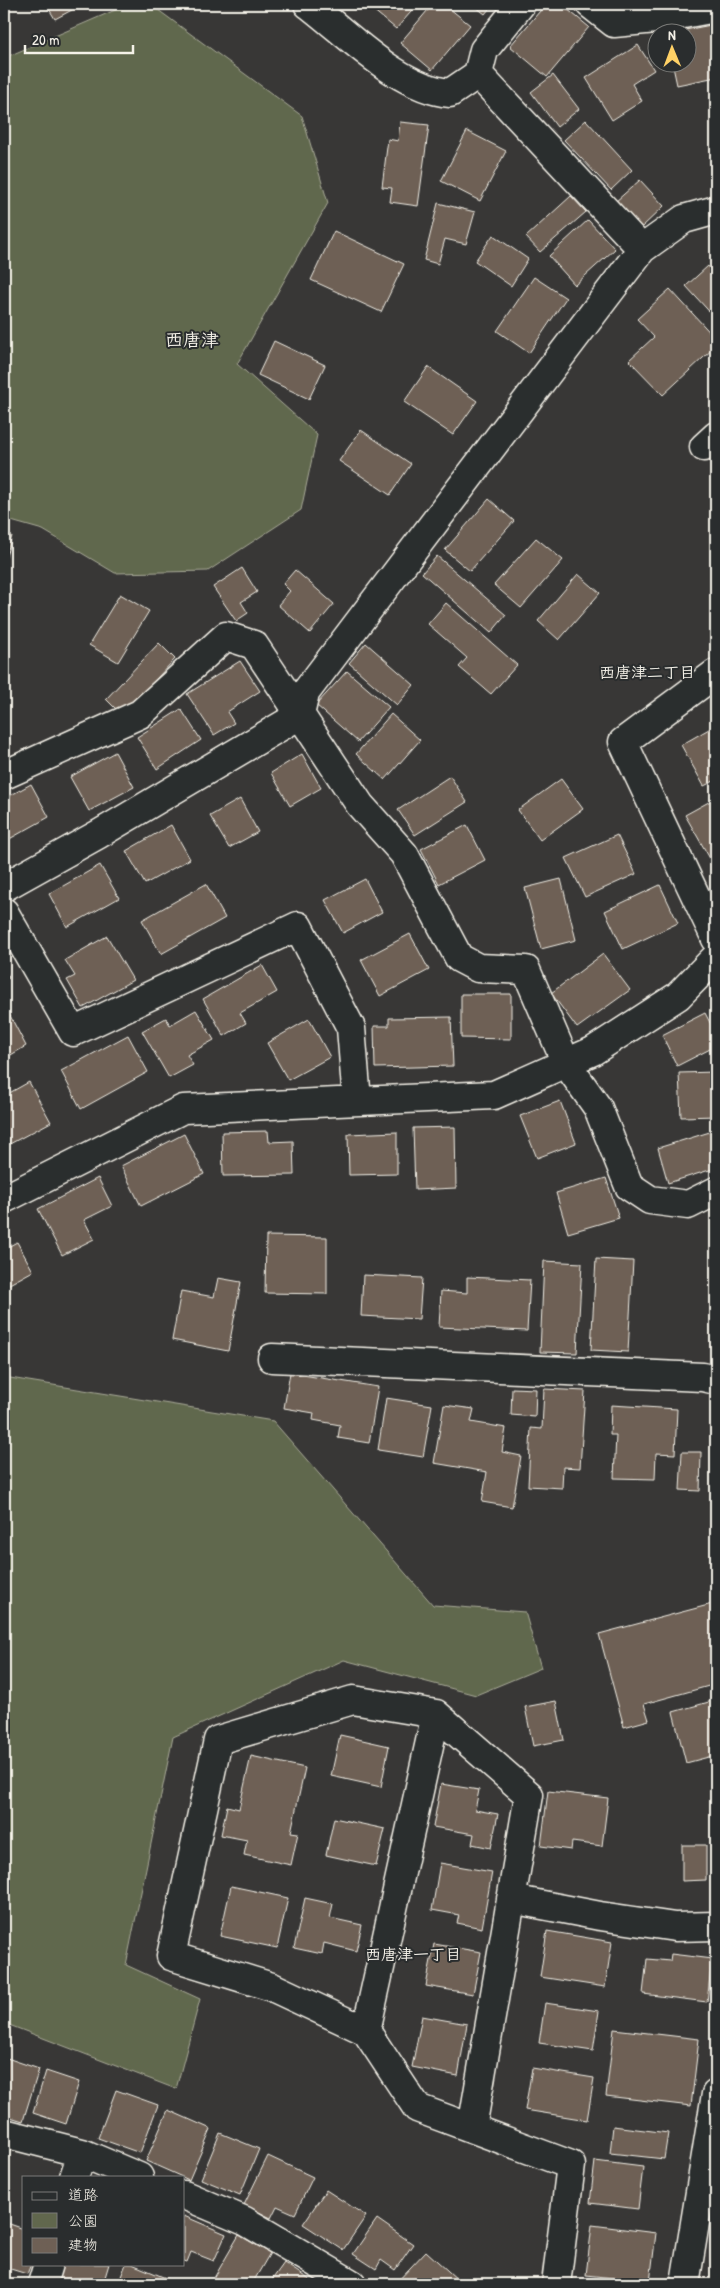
<svg xmlns="http://www.w3.org/2000/svg" width="720" height="2288" font-family="'Patrick Hand','Klee One',sans-serif">
<style>
.green{fill:#61674d;stroke:#aaac9a}
.building{fill:#6e6055;stroke:#f4f1e8}
.lines{fill:none;stroke-linecap:round;stroke-linejoin:round}
.minor-casing{stroke:#f4f1e8;stroke-width:31}
.minor{stroke:#2a2d2e;stroke-width:28}
.labels{text-anchor:middle;dominant-baseline:central;stroke-width:4;stroke-linejoin:round;paint-order:stroke}
.neighbourhood-label{font-size:16px;font-weight:bold;fill:#f4f1e8;stroke:#2a2d2e}
.quarter-label{font-size:18px;font-weight:bold;fill:#f4f1e8;stroke:#2a2d2e}
</style>
<rect width="100%" height="100%" fill="#383736"/>
<filter id="ink" filterUnits="userSpaceOnUse"><feTurbulence type="fractalNoise" baseFrequency=".02" numOctaves="2"/><feDisplacementMap in="SourceGraphic" scale="10" xChannelSelector="R" yChannelSelector="G"/><feConvolveMatrix kernelMatrix="1 2 1 2 8 2 1 2 1" color-interpolation-filters="sRGB"/></filter>
<g filter="url(#ink)">
<path class="green" d="M129,4H150L302,116L328,203L237,364L317,435L301,510L208,571L115,573L43,530L4,519V58Z
M4,1377L273,1421L433,1605L525,1612L541,1668L476,1695L344,1660L173,1737L126,1965L200,1999L176,2089L4,2023Z"/>
<path class="building" d="M46,4H83L55,19Z
M366,4H418L396,29Z
M433,4H444L470,25L432,70L400,43Z
M472,4H493L485,14Z
M546,4H561L589,27L547,77L510,46Z
M716,24V77L677,85L672,62H688V32H675Z
M638,45L654,70L632,84L642,101L612,120L586,78Z
M553,75L579,109L557,127L531,92Z
M586,120L632,170L611,190L564,140Z
M400,122L429,125L418,206L390,202L392,188L382,187L388,139L398,141Z
M467,131L506,151L480,201L441,181Z
M640,180L664,206L640,229L615,202Z
M571,196L586,212L540,252L526,237Z
M438,203L475,212L466,244L445,239L438,264L424,260Z
M588,220L615,249L575,285L549,256Z
M334,231L404,264L381,312L311,280Z
M493,235L528,259L511,286L475,261Z
M708,266L716,275V319L686,286Z
M534,277L566,298L529,353L497,331Z
M670,289L716,339V346L663,395L629,360L654,337L637,319Z
M274,341L325,365L309,399L258,375Z
M428,367L477,401L453,435L404,402Z
M361,430L411,464L390,495L339,461Z
M489,499L514,521L470,571L445,550Z
M4,533L12,536L4,563Z
M536,538L563,560L521,608L494,585Z
M437,556L506,615L491,633L422,573Z
M242,568L257,592L241,602L248,613L236,621L213,587Z
M295,570L334,604L310,633L278,605L290,591L283,584Z
M578,574L600,593L559,640L538,621Z
M120,594L149,611L118,662L89,645Z
M446,603L517,665L491,694L459,667L467,658L428,624Z
M159,643L175,659L122,715L106,699Z
M366,643L414,685L397,705L349,663Z
M240,661L260,691L227,712L234,723L214,735L187,694Z
M347,671L389,707L358,742L316,705Z
M181,709L201,740L157,769L137,737Z
M391,714L420,740L385,780L356,754Z
M716,725V780L704,786L681,745Z
M115,752L134,787L89,811L70,777Z
M302,754L321,788L290,806L271,773Z
M450,776L467,802L415,835L398,810Z
M561,779L583,809L540,840L518,810Z
M31,784L49,817L4,842V799Z
M716,798V869L685,815Z
M240,799L258,832L229,848L210,816Z
M171,825L190,859L145,884L126,851Z
M467,825L485,860L439,884L421,849Z
M617,835L636,874L585,897L566,858Z
M100,865L119,898L67,927L49,894Z
M365,879L382,912L343,933L325,900Z
M561,879L576,940L541,949L525,888Z
M206,884L225,918L161,954L142,920Z
M660,885L678,923L623,949L605,911Z
M410,934L429,970L380,996L361,960Z
M107,936L133,980L83,1008L67,980L75,976L65,960Z
M603,954L630,990L577,1028L551,993Z
M262,965L277,992L240,1013L246,1023L224,1036L203,999Z
M4,967L9,978L4,981Z
M461,994H511V1039L461,1038Z
M5,1006L26,1046L4,1059V1007Z
M196,1010L214,1040L187,1055L193,1065L169,1078L142,1031L166,1018L170,1025Z
M705,1013L716,1034V1046L677,1066L662,1035Z
M451,1017L453,1066L375,1068L374,1026H389V1018Z
M309,1019L330,1057L288,1080L267,1043Z
M128,1035L148,1072L81,1109L61,1071Z
M716,1072V1116L681,1117L679,1073Z
M29,1082L51,1122L4,1147V1096Z
M560,1101L576,1143L537,1158L520,1116Z
M455,1127L456,1188L415,1190L413,1128Z
M268,1131L269,1142L293,1141L294,1175L223,1176L222,1132Z
M713,1131L716,1140V1168L668,1183L658,1148Z
M397,1132V1174L349,1175L348,1134Z
M184,1134L204,1174L141,1206L121,1166Z
M98,1178L112,1206L84,1220L94,1239L62,1255L38,1209Z
M606,1178L619,1218L568,1233L556,1193Z
M716,1232V1261L712,1233Z
M266,1236L327,1237V1294L265,1293Z
M17,1242L33,1271L4,1287V1249Z
M596,1259L633,1261L628,1352L591,1350Z
M544,1261L582,1263L577,1353L540,1352Z
M363,1275L422,1278L419,1319L361,1316Z
M467,1277L530,1280L527,1331L439,1327L441,1291L467,1293Z
M218,1278L241,1282L228,1351L172,1340L181,1291L214,1297Z
M716,1338V1356L712,1355Z
M290,1373L378,1387L369,1443L338,1438L340,1425L313,1420L314,1413L284,1408Z
M512,1388L536,1389L535,1417L511,1415Z
M544,1389L585,1391L580,1468L563,1467L562,1488L528,1486L531,1428L542,1429Z
M386,1398L432,1405L423,1457L378,1450Z
M444,1405L474,1409L471,1422L506,1428L502,1452L521,1456L512,1507L482,1502L487,1472L434,1463Z
M611,1405L677,1409L675,1454L656,1453L655,1479L614,1478L616,1435H610Z
M682,1452H701L700,1491L680,1490Z
M716,1603V1684L644,1704L649,1720L624,1727L599,1634Z
M716,1700V1755L686,1763L673,1712Z
M556,1701L564,1740L533,1746L525,1707Z
M340,1735L389,1746L381,1787L331,1776Z
M251,1756L305,1768L291,1832L298,1833L291,1865L244,1855L247,1840L221,1835L227,1806L239,1809Z
M441,1784L479,1790L475,1810L498,1814L491,1848L472,1844L474,1834L433,1827Z
M548,1791L608,1798L602,1846L572,1842L571,1850L541,1846Z
M334,1818L385,1829L376,1866L326,1855Z
M682,1845H706V1880L682,1881Z
M711,1850H716V1888H712Z
M440,1863L492,1872L482,1928L457,1923L459,1915L432,1910Z
M231,1886L288,1898L277,1948L220,1936Z
M305,1898L333,1904L330,1918L362,1925L356,1951L324,1943L322,1954L294,1948Z
M547,1931L612,1942L605,1987L540,1977Z
M434,1944L481,1952L473,1994L426,1986Z
M671,1954L712,1959L707,2002L643,1994L647,1959L670,1961Z
M545,2003L599,2011L593,2051L539,2043Z
M422,2016L467,2024L458,2076L412,2067Z
M614,2029L699,2039L691,2106L606,2096Z
M4,2057L39,2069L23,2121L4,2115Z
M532,2068L594,2078L587,2120L525,2110Z
M46,2071L79,2082L66,2124L33,2113Z
M116,2090L158,2105L140,2153L98,2138Z
M168,2110L211,2129L189,2180L146,2161Z
M613,2126L668,2133L664,2159L610,2153Z
M220,2133L259,2149L240,2195L201,2179Z
M268,2156L313,2177L295,2214L277,2206L271,2218L244,2205Z
M595,2161L643,2167L638,2209L590,2203Z
M326,2190L366,2216L343,2250L303,2224Z
M184,2216L226,2234L214,2261L191,2252L187,2262L184,2261Z
M377,2219L413,2244L395,2270L381,2260L376,2269L353,2254Z
M716,2220V2253L712,2252Z
M4,2222L24,2229V2264H31L27,2274L4,2267Z
M592,2225L656,2233L650,2282L586,2275Z
M239,2235L270,2253L252,2284H225L214,2278Z
M426,2251L459,2281L456,2284H395Z
M284,2263L316,2284H269Z
M63,2264H109L103,2284H56Z
M126,2264H132L180,2284H118Z"/>
<g class="lines">
<g class="minor-casing">
<path id="minor" d="M308,4C348,34 399,89 450,93L478,74L642,249
M590,4L614,23L656,19L716,8
M478,74L484,50L521,4
M704,447L716,436
M716,673L623,742L716,939
M4,775L140,714L226,636L254,645L360,805L404,854L459,958L478,968L526,970L566,1063L598,1108L629,1186L650,1200L688,1205L716,1191
M4,887L99,834L300,715L305,693L642,249L684,219L716,210
M4,912L73,1032L298,926L351,1028L357,1101
M4,1199L183,1109L494,1095L593,1051L678,996L716,957
M272,1358L703,1377L716,1380
M511,1899L600,1916L675,1927L716,1926
M366,2031L436,1714
M472,2128L529,1795L436,1714L353,1700L218,1740L171,1956L272,1987L366,2031L417,2108L571,2165L556,2284
M4,2133L82,2153L139,2177
M74,2177L82,2153
M184,2195L245,2221L352,2284
M42,2284L48,2264
M685,2284L716,2094"/>
</g>
<use href="#minor" class="minor"/>
</g>
</g>
<g class="labels">
<g class="neighbourhood-label">
<text x="647" y="672">西唐津二丁目</text>
<text x="413" y="1954">西唐津一丁目</text>
</g>
<g class="quarter-label">
<text x="192" y="339">西唐津</text>
</g>
</g>
<rect width="720" height="2288" fill="none" stroke="#2a2d2e" stroke-width="20"/>
<rect x="10" y="10" width="700" height="2268" fill="none" stroke="#f4f1e8" stroke-width="2" filter="url(#ink)"/>
<rect x="22" y="2176" width="162" height="90" fill="#2a2d2e" stroke="#7b7b78"/>
<rect x="32" y="2192" width="25" height="8" fill="#2a2d2e" stroke="#7b7b78"/>
<text x="68" y="2200" font-size="15" fill="#f4f1e8">道路</text>
<rect x="32" y="2213" width="25" height="15" fill="#61674d" stroke="#7b7b78"/>
<text x="68" y="2226" font-size="15" fill="#f4f1e8">公園</text>
<rect x="32" y="2238" width="25" height="15" fill="#6e6055" stroke="#7b7b78"/>
<text x="68" y="2250" font-size="15" fill="#f4f1e8">建物</text>
<g transform="translate(672 48) rotate(359)"><circle r="24" fill="#2a2d2e" stroke="#7b7b78"/>
<path d="M0-4L9 19L0 12L-9 19Z" fill="#ffd166"/>
<text y="-8" font-size="14" font-weight="bold" text-anchor="middle" fill="#f4f1e8">N</text>
</g>
<path d="M25 45v8h108v-8" fill="none" stroke="#f4f1e8" stroke-width="2.5"/>
<text x="32" y="45" font-size="15" fill="#f4f1e8" stroke="#2a2d2e" stroke-width="4" paint-order="stroke">20 m</text>
</svg>
